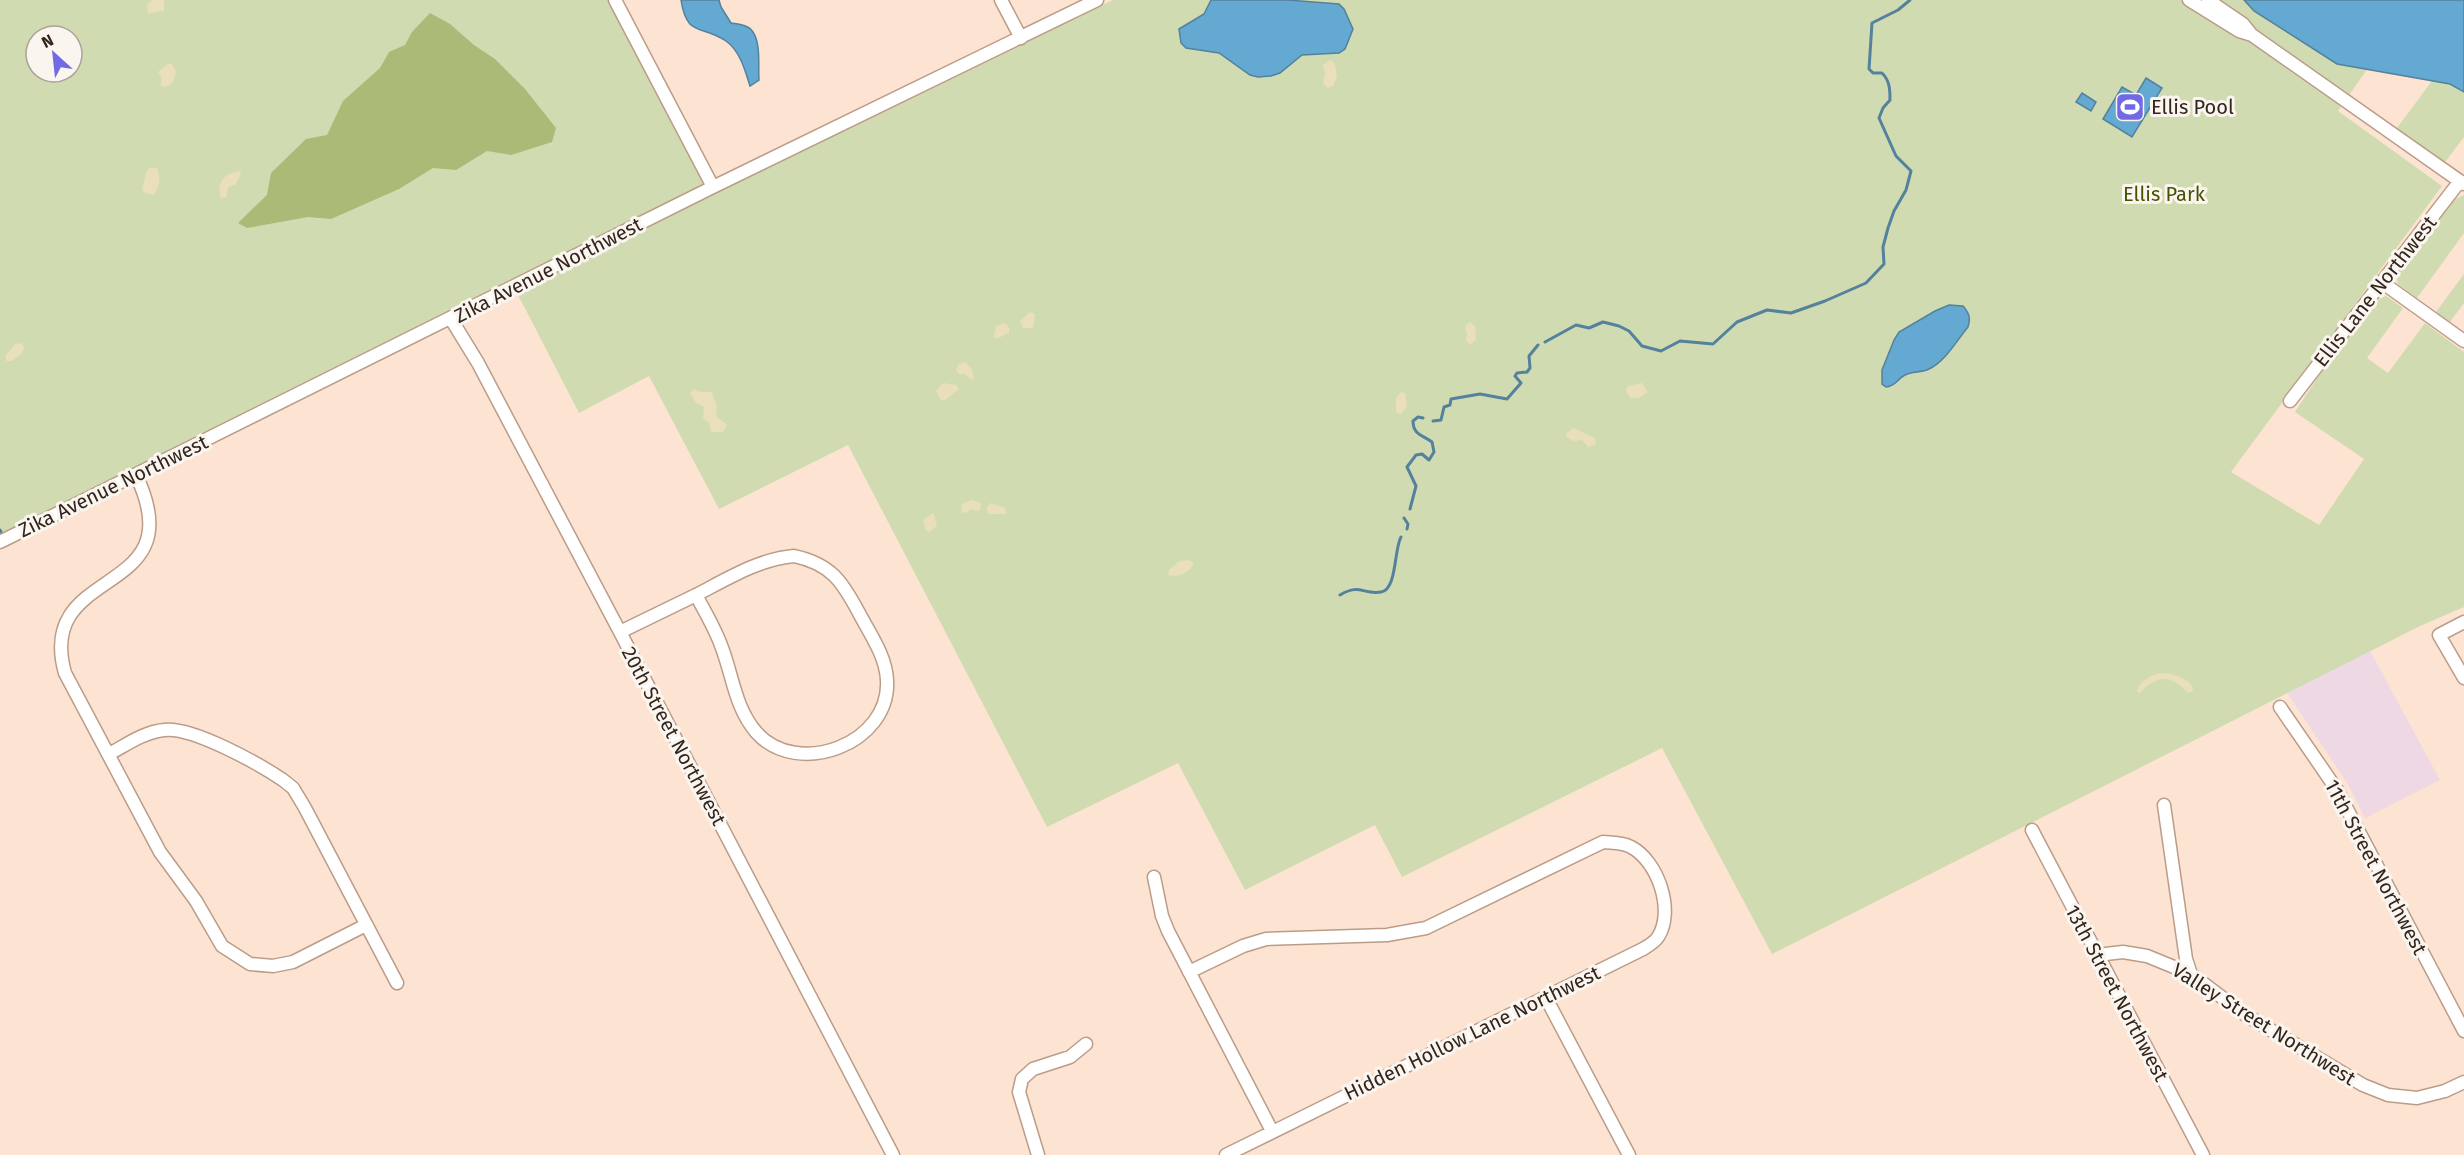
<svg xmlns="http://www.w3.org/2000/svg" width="2464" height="1155" font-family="'Fira Sans',sans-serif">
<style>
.commercial{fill:#eed8e4}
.green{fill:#d1dbb1;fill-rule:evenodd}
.forest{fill:#abba76}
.sand{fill:#e9dfba}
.water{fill:#63a9d1;stroke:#54819b;stroke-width:1.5}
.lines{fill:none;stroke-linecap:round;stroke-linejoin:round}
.stream{stroke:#54819b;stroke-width:3}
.minor-casing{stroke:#bb9c88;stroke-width:15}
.minor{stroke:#fff;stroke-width:12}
.labels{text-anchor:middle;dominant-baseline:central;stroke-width:6;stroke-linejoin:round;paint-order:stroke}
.poi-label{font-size:20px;fill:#31251d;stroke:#fbf5f0;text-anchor:start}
.park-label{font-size:20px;fill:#475300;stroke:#fbf5f0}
.street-label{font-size:20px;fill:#31251d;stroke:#fbf5f0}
</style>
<rect width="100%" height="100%" fill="#fde3d2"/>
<path class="commercial" d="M2370,651L2440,780L2365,818L2348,784L2287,693Z"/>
<path class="green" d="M0,0H615L713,187L1113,0H2244L2254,11L2337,64L2368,68L2338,111L2442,186L2231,472L2319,525L2364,459L2295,412C2309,392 2367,298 2386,296L2403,308L2367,358L2388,373L2425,323L2464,352V607L2420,626L1772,954L1662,748L1402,877L1375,825L1245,890L1178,763L1047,827L848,445L719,509L649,376L579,413L514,287L0,542ZM36,36H72V72H36Z
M2432,81L2450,84L2464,92V137L2445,162L2397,128Z
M2464,195V233L2417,298L2398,284L2396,275L2453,200Z
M2464,274V303L2450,322L2436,312Z"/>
<path class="forest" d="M430,13L450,24L474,45L495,59L525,89L556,128L552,142L511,155L487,151L456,170L433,168L399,189L331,219L308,217L247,228L238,223L267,195L271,173L306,139L327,135L343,101L380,68L389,52L405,45L412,32Z"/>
<path class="sand" d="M152,0H164V11L148,13L147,4Z
M1330,60L1335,64L1337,77L1333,86L1327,88L1323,83L1325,74L1323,65Z
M168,64H172L176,72L172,84L165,87L160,85L162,79L158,72Z
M150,168H157C161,176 160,189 153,195L143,192L142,189L147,170Z
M239,171L241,174L235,185L228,187L226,198H221C216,183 224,173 239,171Z
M1030,312L1035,314L1033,328H1023L1020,321Z
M1470,322L1475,326L1476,339L1470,345L1466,340L1467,334L1465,326Z
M1005,323L1009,328V333L996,339L994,336L996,326Z
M22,343L24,347L22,353L12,361H6V355L15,344Z
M965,362L971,368L974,376L972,380L965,374H959L956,370L959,364Z
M943,383L956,385L959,389L944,401L940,399L936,391Z
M1642,383L1648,392L1638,398H1630L1626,390L1628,386Z
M693,389L700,392H712L717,407L716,416L727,425L723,432H711L709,423L703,418L704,407L695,402L690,393Z
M1401,392L1405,393L1407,407L1400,414L1396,412V398Z
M1573,428L1595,438L1596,444L1588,447L1582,440L1574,441L1567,437L1566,434Z
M971,500L980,503L981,509L976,511L972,509L966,513L962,512L961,505Z
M990,503L1005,508L1006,514H989L986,509Z
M931,514H934L937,526L929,532L926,530L923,520Z
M1188,560L1194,563C1189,573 1178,578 1168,575L1169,570L1179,561Z
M2162,673C2174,674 2184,676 2192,686L2193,691L2188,693C2171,675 2158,674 2140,693L2137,692C2138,682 2152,674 2162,673Z"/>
<path class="water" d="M681,0H719L721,7L731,23C738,24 749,25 753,32C761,44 758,66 759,80L750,86C745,70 740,51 726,41C701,24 687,38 681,0Z
M1211,0H1288L1339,4L1344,9L1353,29L1345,49L1339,53L1302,55L1280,73L1271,76L1258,77L1250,75L1219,53L1186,48L1181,43L1179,29L1204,14Z
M2244,0H2464V92L2450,84L2337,64L2254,11Z
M2146,78L2162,88L2132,137L2103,119L2122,87L2136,95Z
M2082,93L2096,102L2091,111L2076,102Z
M1949,305L1963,306C1969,313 1971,318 1968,327C1957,340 1945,362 1929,369C1921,373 1913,371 1905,375C1897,379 1896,386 1886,387L1882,384V370L1894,340L1899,332L1935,311Z"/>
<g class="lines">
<path class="stream" d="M1545,342L1576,325L1589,328L1603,322L1619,326L1629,331L1642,346L1661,351L1680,341L1713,344L1737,322L1767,310L1791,313L1825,301L1866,283L1884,264L1883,247L1888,228L1894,211L1906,190L1911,171L1896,156L1879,118L1883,108L1890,100C1890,90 1890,81 1882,73H1873L1869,69L1872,23L1898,10L1910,0
M1433,421L1441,420L1444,407L1450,405L1451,399L1480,394L1507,399L1521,383L1515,376L1517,373L1527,372L1530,368L1529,356L1538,345
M1410,509L1416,486L1407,467L1416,455L1422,454L1429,460L1434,452L1432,442C1423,435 1413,435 1413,421L1418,417L1423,418
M1404,518L1408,524L1407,529
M0,530L1,532
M1340,595C1360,583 1363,595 1381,592C1397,590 1394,549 1401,537"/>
<g class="minor-casing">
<path id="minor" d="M615,0L713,187
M1001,0L1021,38
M2189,0L2239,31L2252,35L2464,184
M2208,0L2243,24L2251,34
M2383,283L2464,341
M451,319L478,363L620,632L893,1155
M2290,401L2460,181
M136,475C196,600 34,563 65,673L160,852L196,901L222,946L250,964L273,966L293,962L366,925
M0,542L713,187L1097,0
M794,556C831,564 842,581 859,613C870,634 886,656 887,680C891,744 797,779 756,732C735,707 733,677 722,648C716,630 705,612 696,595C727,579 759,559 794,556Z
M2464,622L2439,635L2464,678
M620,632L696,595
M2280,707L2337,790L2464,1031
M109,754C126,745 144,732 164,730C192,726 259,764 283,780L293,788L305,808L397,983
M2164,805L2186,959L2191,974
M2032,830L2203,1155
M1154,877L1162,916L1168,931L1272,1131
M2097,955L2123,952L2147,956L2191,974L2244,1014L2363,1085L2388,1095L2417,1098L2445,1091L2464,1082
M1189,972L1243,946L1266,939L1387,935L1426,928L1603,842C1613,843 1622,842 1631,847C1658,861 1675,911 1658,937C1655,942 1648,946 1643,949L1226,1155
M1546,998L1629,1155
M1038,1155L1019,1092L1022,1079L1033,1069L1070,1057L1086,1044"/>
</g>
<use href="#minor" class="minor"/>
</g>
<defs>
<g id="stadium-square" transform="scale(1.5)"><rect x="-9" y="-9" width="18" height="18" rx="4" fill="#7269e4" stroke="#fbf5f0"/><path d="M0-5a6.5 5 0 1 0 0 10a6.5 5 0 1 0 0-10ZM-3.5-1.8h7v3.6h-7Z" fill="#fff"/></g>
</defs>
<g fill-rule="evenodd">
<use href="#stadium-square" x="2130" y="107"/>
</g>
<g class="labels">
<g class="poi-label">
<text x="2151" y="107">Ellis Pool</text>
</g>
<g class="park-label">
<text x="2164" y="194">Ellis Park</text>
</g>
<g class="street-label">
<text transform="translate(548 270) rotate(-27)">Zika Avenue Northwest</text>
<text transform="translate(2375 291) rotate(-52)">Ellis Lane Northwest</text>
<text transform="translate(113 486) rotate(-26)">Zika Avenue Northwest</text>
<text transform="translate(674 736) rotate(62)">20th Street Northwest</text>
<text transform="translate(2376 867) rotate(62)">11th Street Northwest</text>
<text transform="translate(2117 993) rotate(62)">13th Street Northwest</text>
<text transform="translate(2264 1024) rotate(32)">Valley Street Northwest</text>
<text transform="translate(1472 1033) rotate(-26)">Hidden Hollow Lane Northwest</text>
</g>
</g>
<g transform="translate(54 54) rotate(333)"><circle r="28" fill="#fbf5f0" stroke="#aaa29c" stroke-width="1.5"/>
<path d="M0-4.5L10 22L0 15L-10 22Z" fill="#7269e4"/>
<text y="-9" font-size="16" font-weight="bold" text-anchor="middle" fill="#31251d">N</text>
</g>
</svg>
